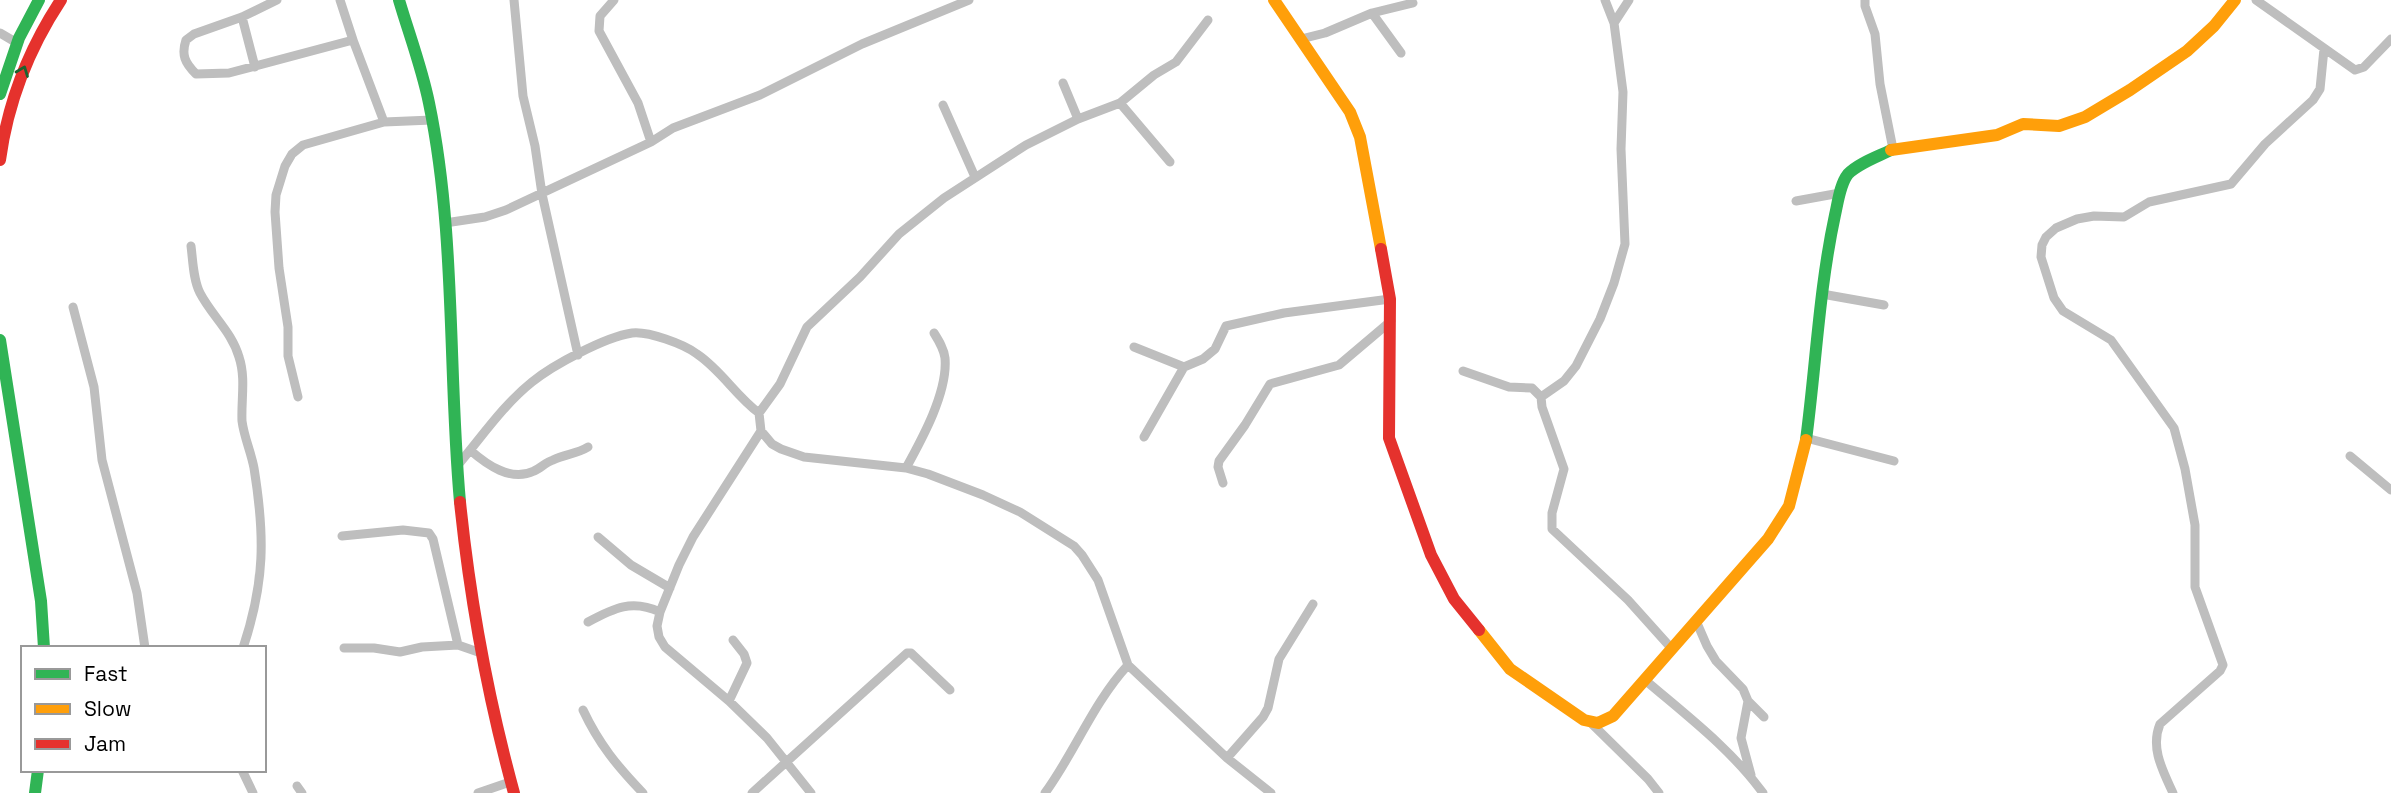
<svg xmlns="http://www.w3.org/2000/svg" width="2391" height="793" font-family="'Space Grotesk',sans-serif">
<style>
.lines{fill:none;stroke-linecap:round;stroke-linejoin:round}
.street{stroke:#bebebe;stroke-width:9}
.fast{stroke:#30b455;stroke-width:12}
.slow{stroke:#ff9f0a;stroke-width:12}
.jam{stroke:#e5322d;stroke-width:12}
.oneway{stroke:#1a632f}
</style>
<rect width="100%" height="100%" fill="#fff"/>
<g class="lines">
<path class="street" d="M277,0L242,17L194,34L186,40C181,55 185,63 196,74L229,73L353,40L384,122
M340,0L353,40
M514,0L523,96L535,146L542,194L578,355
M614,0L600,16L599,31L638,103L651,142
M1865,0V6L1875,34L1880,84L1893,149
M2256,0L2355,70L2364,67L2391,39
M1372,13L1401,53
M242,17L255,67
M1614,23L1629,0
M0,33L17,43
M1301,39L1325,33L1372,13L1413,3
M1063,83L1078,119
M1120,103L1170,162
M943,105L975,177
M1796,201L1840,193
M445,223L485,217L506,210L651,142L673,128L760,95L862,44L969,0
M191,246C193,261 193,279 200,293C212,316 232,332 239,357C246,378 241,400 242,421C244,437 251,452 254,468C265,536 265,582 243,648
M1822,294L1884,305
M73,307L94,387L102,460L137,593L145,648
M1134,347L1184,367
M1463,371L1509,387L1532,388L1541,397L1542,407L1564,469L1552,513V529L1628,600L1672,649
M298,397L288,356V327L279,268L275,212L276,195L285,166L292,154L303,145L384,122L432,120
M1541,397L1564,381L1576,366L1600,319L1614,283L1625,244L1621,149L1623,92L1614,23L1605,0
M759,413L780,384L807,327L860,277L899,234L944,198L1026,145L1078,119L1120,103L1154,75L1176,62L1208,20
M761,431L693,537L679,565L660,612L657,626L659,637L665,647L729,701L767,738L811,793
M1144,437L1184,367L1203,359L1215,349L1226,326L1284,313L1390,299
M1806,438L1894,461
M470,450C487,465 511,482 534,471C541,468 546,462 553,460C565,454 577,454 588,447
M2350,456L2391,490
M457,466C481,438 503,405 532,382C553,365 605,337 632,333C648,331 684,344 697,354C721,370 736,396 759,413L761,431L772,444L781,449L804,457L906,468L928,474L983,495L1020,512L1074,546L1082,555L1098,580L1128,665L1227,758L1271,793
M906,468C922,439 948,392 945,358C944,349 939,341 934,333
M1223,483L1218,467L1219,461L1245,425L1270,384L1339,365L1391,321
M342,536L403,530L429,533L433,539L458,645L481,653
M598,537L631,565L670,588
M588,622C614,608 632,599 660,612
M1697,623L1707,646L1716,661L1743,689L1748,701L1764,717
M344,648H374L400,652L422,647L458,645
M1645,680C1686,715 1731,749 1763,793
M729,701L747,663L744,654L733,640
M1748,701L1741,738L1751,775
M583,710C599,744 617,766 643,793
M1590,722L1648,779L1659,793
M1227,758L1263,717L1268,708L1279,659L1313,604
M242,770L253,793
M297,786L302,793
M478,793L510,782
M752,793L907,653H911L950,690
M1045,793C1075,752 1093,703 1128,665
M2173,793C2163,771 2150,748 2160,724L2220,671L2223,665L2195,587V525L2185,469L2174,428L2111,340L2063,311L2054,298L2041,257L2042,245L2046,237L2056,228L2077,219L2094,216L2124,217L2149,202L2231,184L2265,144L2313,100L2320,89L2324,49"/>
<path class="fast" d="M399,0C409,34 422,68 429,103C456,233 448,370 460,502
M0,94L19,38L39,0
M0,340L41,601L44,648
M1806,440C1816,365 1819,289 1835,215C1838,202 1840,184 1848,174C1859,163 1877,157 1891,150
M35,793L38,770"/>
<path class="slow" d="M1274,0L1350,112L1360,137L1381,249
M1891,150L1997,135L2023,124L2059,126L2085,117L2130,90L2187,51L2214,26L2235,0
M1479,630L1510,669L1584,720L1598,723L1613,716L1768,539L1789,506L1806,440"/>
<path class="jam" d="M0,160C8,101 28,50 61,0
M1381,249L1390,299L1389,438L1431,555L1454,599L1479,630
M460,502C470,600 488,698 514,793"/>
</g>
<defs><path id="oneway-chevron" d="M-2-3.5L2.5 0L-2 3.5" fill="none" stroke-width="1.6" stroke-linecap="round" stroke-linejoin="round" transform="scale(1.75)"/></defs>
<use class="oneway" href="#oneway-chevron" transform="translate(23 71) rotate(-69)"/>
<rect x="21" y="646" width="245" height="126" fill="#ffffff" stroke="#999999" stroke-width="2"/>
<rect x="35" y="669" width="35" height="10" fill="#30b455" stroke="#999999" stroke-width="2"/>
<text x="84" y="681" font-size="21" fill="#000000">Fast</text>
<rect x="35" y="704" width="35" height="10" fill="#ff9f0a" stroke="#999999" stroke-width="2"/>
<text x="84" y="716" font-size="21" fill="#000000">Slow</text>
<rect x="35" y="739" width="35" height="10" fill="#e5322d" stroke="#999999" stroke-width="2"/>
<text x="84" y="751" font-size="21" fill="#000000">Jam</text>
</svg>
